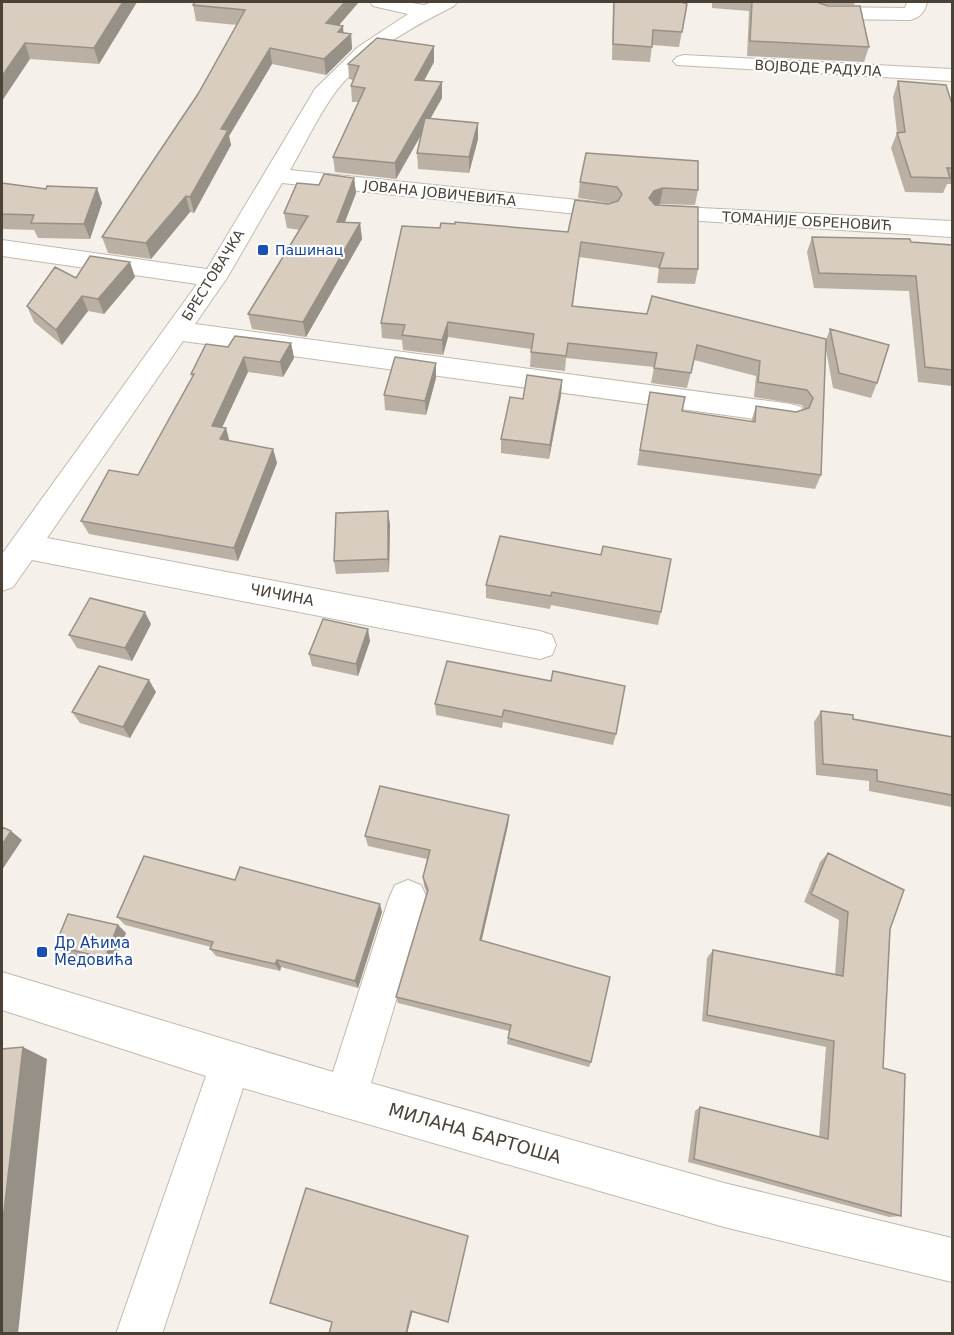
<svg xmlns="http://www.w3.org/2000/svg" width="954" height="1335" font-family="'DejaVu Sans',sans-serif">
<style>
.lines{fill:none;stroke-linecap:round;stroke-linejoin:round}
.minor-casing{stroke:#c2b9ac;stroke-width:2}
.minor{fill:#fff;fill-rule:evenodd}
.wall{fill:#bab0a4}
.shaded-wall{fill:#979086}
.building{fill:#d8cdbf;stroke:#979086;stroke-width:1.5}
.transit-dot{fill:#1a4fb4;stroke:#fff;stroke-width:2}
.labels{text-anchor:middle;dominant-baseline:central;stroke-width:4.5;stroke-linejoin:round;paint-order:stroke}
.far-street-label{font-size:14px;fill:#4a4237;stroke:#fff}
.far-transit-label{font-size:14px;fill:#164399;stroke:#fff;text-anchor:start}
.street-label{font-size:15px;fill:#4a4237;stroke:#fff}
.transit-label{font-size:15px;fill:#164399;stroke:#fff;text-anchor:start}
.near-street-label{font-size:18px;fill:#4a4237;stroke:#fff}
</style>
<rect width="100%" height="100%" fill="#f5f1ea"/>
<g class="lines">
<g class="minor-casing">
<path id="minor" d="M370,2H406L424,5L432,2H457L454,6C410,28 361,55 332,97C316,120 304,146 290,170L606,203L614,205L618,210L614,215L606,217L282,183L227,278L195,324L791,404L801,407L805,414L801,421L791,424L183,341L47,538L540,631L552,635L556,645L552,655L540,659L32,560L13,587L2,591V554L197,284L2,256V240L207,269L315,89L358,47L408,14L373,6Z
M907,2H927C925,12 920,18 910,20L824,19L817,17L814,13L817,9L824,7L905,8Z
M684,55L952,69V81L677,65L673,61L677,57Z
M661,206L952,221V237L653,218L649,213L653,208Z
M408,880L421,885L427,898L371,1083L724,1183L952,1238V1282L724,1227L243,1088L162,1334H116L206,1076L2,1010V972L333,1072L389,898L395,885Z"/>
</g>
<use href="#minor" class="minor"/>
</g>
<path class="wall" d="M2,2H137L99,64L30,59Z
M195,2L339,25L343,33L351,34L352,49L326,75L272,64L229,136L231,145L194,213L190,212L151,259L108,253L102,237L198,94L237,25L196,21L193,5Z
M613,2H681L687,4L679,47L652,45L650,62L612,60Z
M712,2H858H855L854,5H825L869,47L864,62L747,56L749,11L712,8Z
M434,46V62L424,81L442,98L430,119L478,123V139L469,173L418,169L417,153L421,135L396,179L335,172L333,157L358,102H352L351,86L353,80L349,79L348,64Z
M898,81L952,104V184H947L943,193L905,192L891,148L897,133L893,97Z
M354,178L356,193L345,222L360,223L362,239L306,337L252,329L248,314L300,230L287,228L284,213L319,185Z
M580,182L698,190L695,205L660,204L657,205L698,269L695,284L657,283L659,268L579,257L573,306L826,340L830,329L877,383L871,398L833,388L826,350L821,475L815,489L637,465L650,392L682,411L751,422L756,406L796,412L804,409L802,405L754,397L756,376L694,360L687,388L651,383L654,367L566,358L565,371L530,367L531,349L448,337L443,355L403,350L402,340L382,338L381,323L440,228L568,232L608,204L612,203L578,198Z
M2,183L46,189L97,188L102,203L90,239L38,238L34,230L2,229Z
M812,237L952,245V386L918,382L909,291L814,288L807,252Z
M135,277L104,314L88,311L62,345L34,322L27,306L76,278Z
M291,343L294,358L283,377L248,372L222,428H226L229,441L273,449L277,463L238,561L89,534L81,521L138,475L192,377L191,374L228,347Z
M436,378L426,415L385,410L384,395Z
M562,380L561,395L549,459L501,453V439L523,399Z
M388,511L390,525L389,572L336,574L334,561Z
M601,555L661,612L658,625L551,605L550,609L486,598V585Z
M151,624L132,661L77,648L69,635Z
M370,641L358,676L312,666L309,654Z
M447,661L616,734L613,745L503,722L502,728L436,715L435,704Z
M156,692L130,738L80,723L72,712Z
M821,711L853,719L952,737V807L869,791V781L816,775L814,722Z
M509,815L508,825L481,941L591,1062L589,1067L507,1044L509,1031L398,1003L396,997L427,893L424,886L423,877L427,859L368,846L365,836Z
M828,853L890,929L883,1068L901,1216L889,1217L688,1162L695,1111L700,1107L819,1137L826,1047L702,1021L707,958L713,950L835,975L839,920L804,902L820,862Z
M235,880L382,912L358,988L281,967L280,971L216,956L210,949L211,947L125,925L117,917Z
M118,925L126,933L113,965L64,954L55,946Z"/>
<path class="shaded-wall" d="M123,2H137L99,64L94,48Z
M345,2H359L328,38L326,23Z
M343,26L344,40L351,34L352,49L326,75L324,59L338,32Z
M25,43L30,59L2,101V76Z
M434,46V62L416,95L415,80Z
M270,48L272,64L229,136L231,145L194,213L190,197L221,129Z
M442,82V98L396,179L395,163Z
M478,123V139L469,173V157Z
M354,178L356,193L339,237L337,222Z
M97,188L102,203L90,239L84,224Z
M663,188L660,204L651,207L649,198L654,191Z
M186,196L190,212L151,259L146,243Z
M360,223L362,239L306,337L303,322Z
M130,262L135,277L104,314L98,299Z
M82,296L88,311L62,345L56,330Z
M448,322V337L443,355L442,340Z
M291,343L294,358L283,377L280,362Z
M244,357L248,372L216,440L212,426Z
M436,363V378L426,415L425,401Z
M562,380L561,395L549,459L550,445Z
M226,428L230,443L220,439Z
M273,449L277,463L238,561L234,548Z
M388,511L390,525L389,572L388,559Z
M145,612L151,624L132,661L125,648Z
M368,629L370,641L358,676L356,664Z
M149,680L156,692L130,738L123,727Z
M509,815L508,825L480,948V940Z
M11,831L22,840L2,870V845Z
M380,904L382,912L358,988L355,981Z
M118,925L126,933L113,965L105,958Z
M277,960L281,967L280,971L275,964Z
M23,1047L47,1059L18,1334H2V1228Z
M413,1310L407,1334H406L411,1311Z"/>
<path class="building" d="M2,2H123L94,48L25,43L2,76Z
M195,2H345L326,23L343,26L338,32L351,34L324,59L270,48L221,129L228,130L190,197L186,196L146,243L102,237L198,94L245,10L193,5Z
M614,2H681L687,4L682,32L653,30L652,47L613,44Z
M752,2H819V3L828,6H860L869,47L750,41Z
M377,38L434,46L415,80L442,82L395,163L333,157L365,88L351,86L359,66L348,64Z
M898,81L946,85L952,104V168H947L950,178L911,177L897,133L905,132Z
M425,118L478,123L469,157L417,153Z
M586,153L698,161V190L663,188L654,191L649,198L655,205L698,207V269L659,268L664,253L581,242L572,306L647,314L652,296L826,339L821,475L640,450L650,392L685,397L682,411L755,422L756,406L796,412L809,408L813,398L807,390L758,382L760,361L697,345L691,373L654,368L657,353L568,343L566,356L531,352L534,334L448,322L442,340L402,335L405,325L381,323L402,226L440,228L441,223L455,224V222L568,232L575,200L608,204L618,201L622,194L617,187L580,182Z
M324,174L354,178L337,222L360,223L303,322L248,314L308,216L284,213L297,183L319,185Z
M2,183L46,189L47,186L97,188L84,224L31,223L34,215L2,214Z
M812,237L910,239L911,242L952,245V370L925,367L916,276L819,273Z
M90,256L130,262L98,299L82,296L56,330L27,306L55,267L76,278Z
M830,329L889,345L877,383L839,373Z
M235,336L291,343L280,362L244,357L212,426L226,428L220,439L273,449L234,548L81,521L109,470L138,475L194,374H191L206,344L228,347Z
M395,357L436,363L425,401L384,395Z
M527,375L562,380L550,445L501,439L510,397L523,399Z
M388,511V559L334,561L336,513Z
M500,536L601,555L603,546L671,559L661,612L552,592L551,596L486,585Z
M90,598L145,612L125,648L69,635Z
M323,619L368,629L356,664L309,654Z
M447,661L551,681L553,671L625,686L616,734L504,710L502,717L435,704Z
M99,666L149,680L123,727L72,712Z
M821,711L853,715V719L952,737V795L877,781V770L823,764Z
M380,786L509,815L480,940L610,977L591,1062L508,1038L511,1025L396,997L428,890L423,877L430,850L365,836Z
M2,827L11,831L2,845Z
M828,853L904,890L890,929L883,1068L905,1074L901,1216L694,1159L700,1107L828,1139L834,1041L707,1015L713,950L843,976L848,912L811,894Z
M144,856L235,880L240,867L380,904L355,981L277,960L275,964L210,949L213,942L117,917Z
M68,914L118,925L105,958L55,946Z
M23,1047L2,1228V1049Z
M306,1188L468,1236L448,1322L411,1311L406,1334H329L332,1322L270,1303Z"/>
<g class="transit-dot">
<rect x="257" y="244" width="12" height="12" rx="3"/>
<rect x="36" y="946" width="12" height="12" rx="3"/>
</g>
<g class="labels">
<g class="far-street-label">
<text transform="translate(818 68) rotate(3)">ВОЈВОДЕ РАДУЛА</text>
<text transform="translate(440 193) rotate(6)">ЈОВАНА ЈОВИЧЕВИЋА</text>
<text transform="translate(807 221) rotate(3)">ТОМАНИЈЕ ОБРЕНОВИЋ</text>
<text transform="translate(213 275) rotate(-58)">БРЕСТОВАЧКА</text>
</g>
<g class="far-transit-label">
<text x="275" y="250">Пашинац</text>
</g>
<g class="street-label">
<text transform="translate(282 595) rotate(11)">ЧИЧИНА</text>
</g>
<g class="transit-label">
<text x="54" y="943">Др Аћима<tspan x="54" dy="17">Медовића</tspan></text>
</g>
<g class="near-street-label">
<text transform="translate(475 1133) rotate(16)">МИЛАНА БАРТОША</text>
</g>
</g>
<rect width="954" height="1335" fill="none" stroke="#4a4237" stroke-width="6"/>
</svg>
